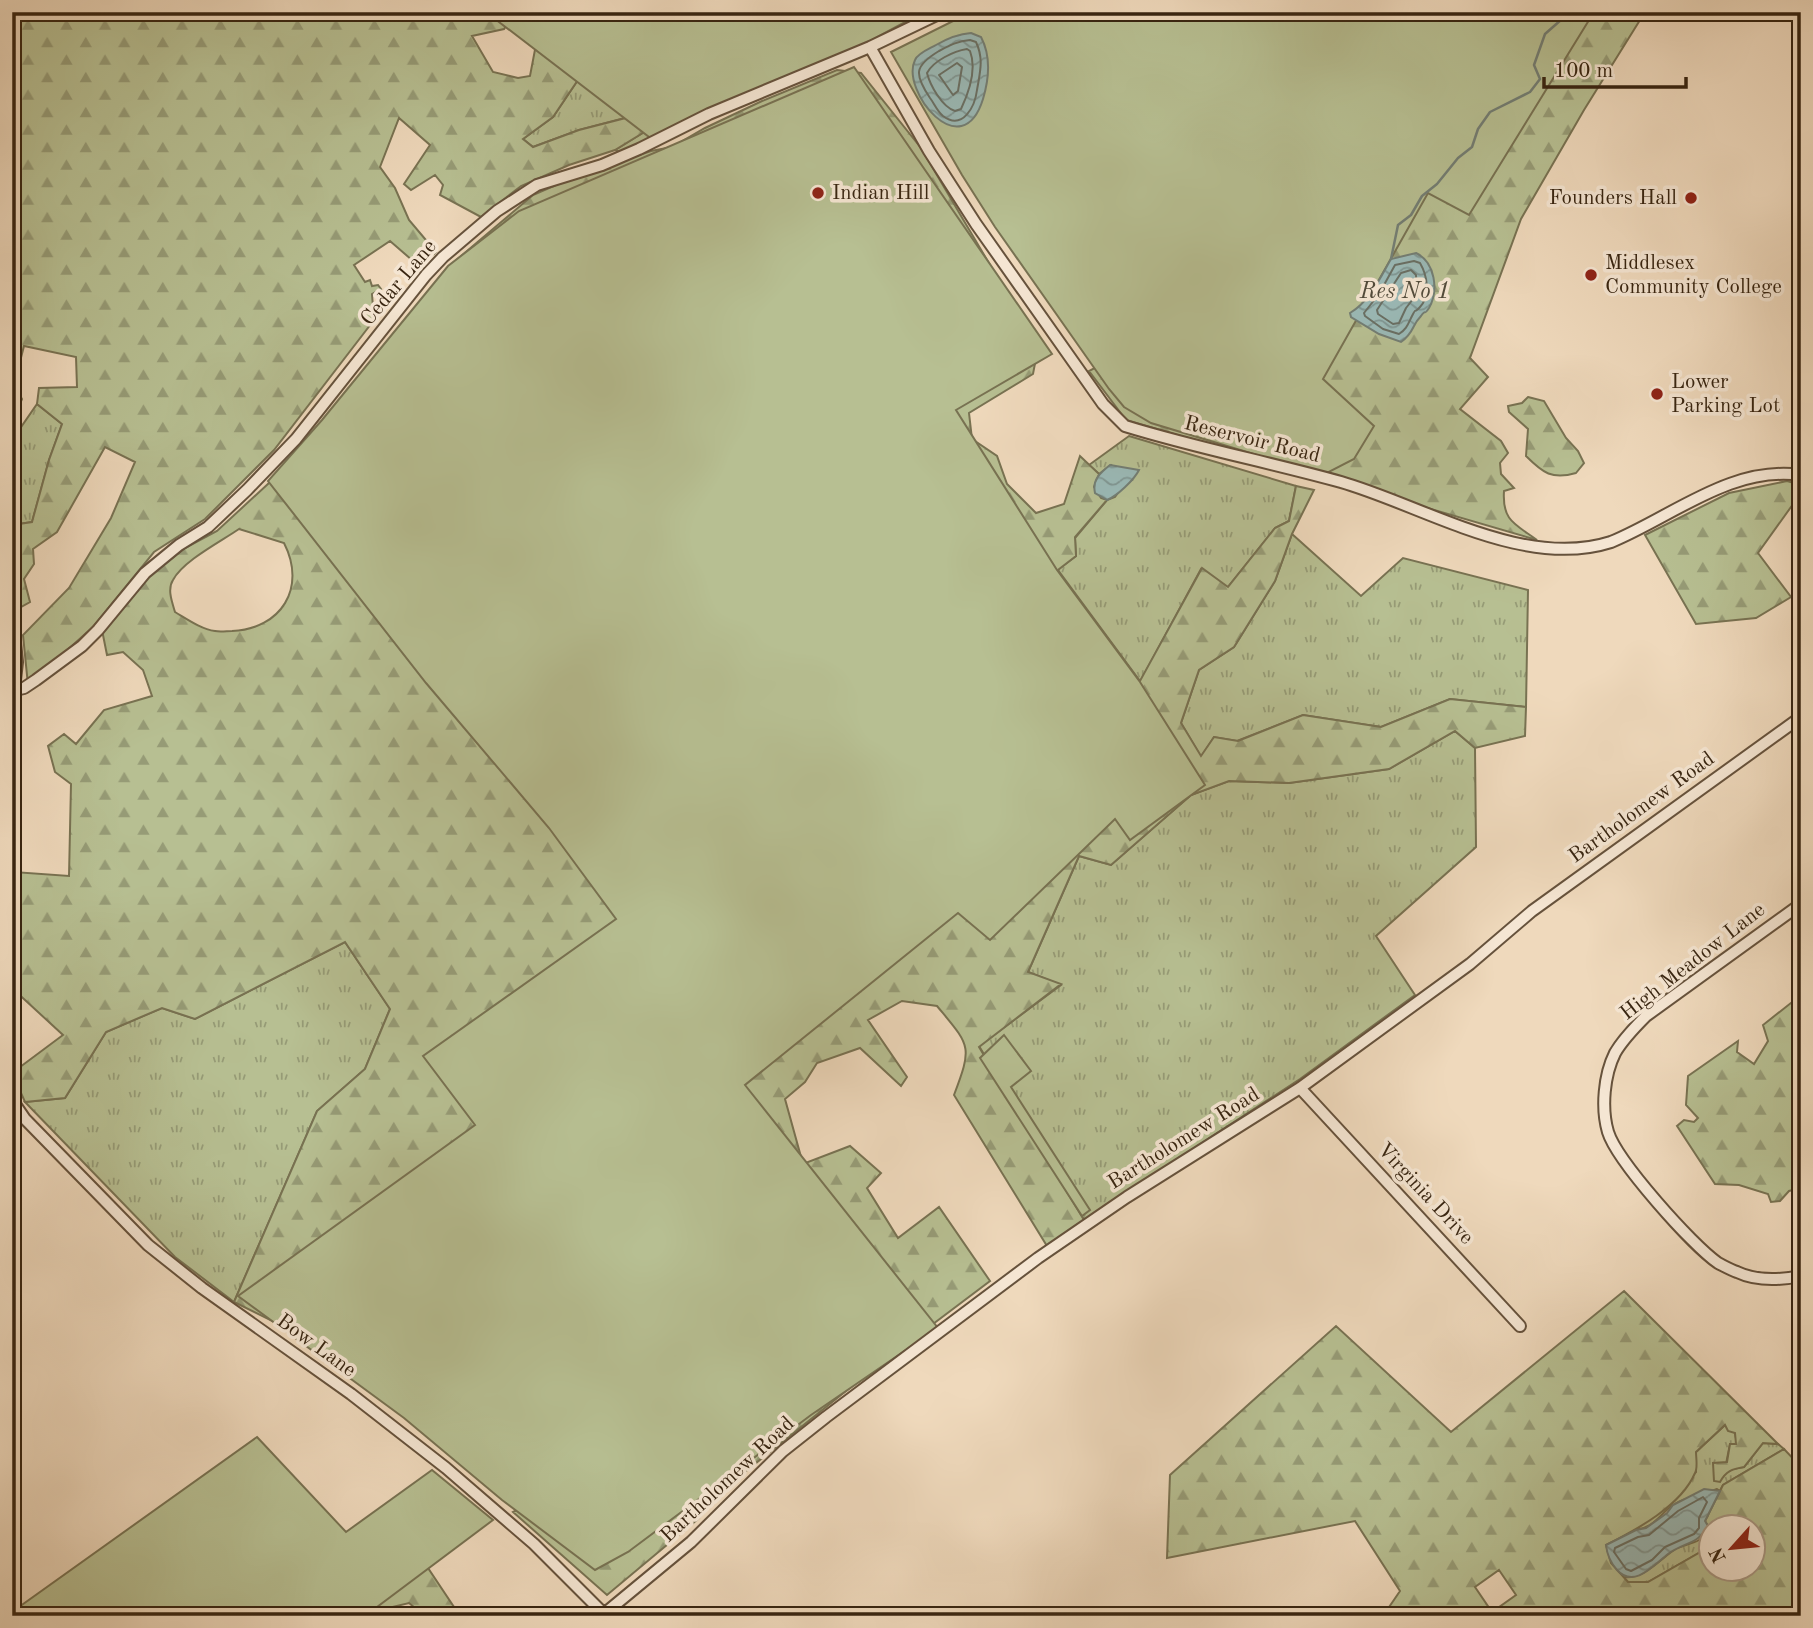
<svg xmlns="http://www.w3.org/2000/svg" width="1813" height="1628" font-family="'Old Standard TT',serif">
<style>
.grass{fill:url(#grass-tufts);stroke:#787252;stroke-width:2}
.forest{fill:url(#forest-firs);stroke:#787252;stroke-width:2;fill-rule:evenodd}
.park{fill:#b7bf92;stroke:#787252;stroke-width:2}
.water{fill:url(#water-waves);stroke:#737e74;stroke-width:2}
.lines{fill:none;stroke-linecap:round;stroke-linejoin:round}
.shore{stroke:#696f64;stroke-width:2}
.stream{stroke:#737e74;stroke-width:2.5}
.minor-casing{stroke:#66523c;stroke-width:14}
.minor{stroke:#f5e6d3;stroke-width:10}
.poi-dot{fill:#8f2418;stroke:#f5e6d3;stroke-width:2.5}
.labels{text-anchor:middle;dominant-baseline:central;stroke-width:7;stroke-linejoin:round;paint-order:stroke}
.poi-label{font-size:21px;fill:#382511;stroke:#f5e6d3;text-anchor:start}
.street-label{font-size:21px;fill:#382511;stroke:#f5e6d3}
.water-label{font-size:23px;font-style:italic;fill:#504a3a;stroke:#f5e6d3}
</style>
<defs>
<pattern id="grass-tufts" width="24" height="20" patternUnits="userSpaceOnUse" patternTransform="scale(1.75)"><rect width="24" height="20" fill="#b7bf92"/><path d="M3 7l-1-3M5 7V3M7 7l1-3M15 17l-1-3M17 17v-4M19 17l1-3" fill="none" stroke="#969b76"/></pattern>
<pattern id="forest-firs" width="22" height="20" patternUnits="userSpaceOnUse" patternTransform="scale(1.75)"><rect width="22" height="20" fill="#b7bf92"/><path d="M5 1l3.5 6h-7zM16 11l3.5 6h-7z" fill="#969b76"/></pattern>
<pattern id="water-waves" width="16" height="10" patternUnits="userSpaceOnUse" patternTransform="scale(1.75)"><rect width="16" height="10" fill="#9ab9b6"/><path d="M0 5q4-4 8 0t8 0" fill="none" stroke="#7f9693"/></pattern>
</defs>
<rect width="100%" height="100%" fill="#efd9bc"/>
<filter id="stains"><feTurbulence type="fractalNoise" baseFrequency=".00286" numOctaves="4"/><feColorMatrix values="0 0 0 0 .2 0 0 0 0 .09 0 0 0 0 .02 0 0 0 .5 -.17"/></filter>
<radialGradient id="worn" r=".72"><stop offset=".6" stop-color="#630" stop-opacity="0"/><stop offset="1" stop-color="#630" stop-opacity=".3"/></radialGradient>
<path class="grass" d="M667,12H762C766,33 774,49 781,69L684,111L661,136L619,152L615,150L659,123L652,111L579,130L533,147L523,139L553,117L592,59L604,34L613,31L639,45C655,41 668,30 667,12Z
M37,404L62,424L49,460L32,522L12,525V452L17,433Z
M1129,436L1296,486L1289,521L1275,528L1227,588L1201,569L1140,682L1057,570L1076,556L1075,538L1107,500L1115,497L1123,486L1132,480L1111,465L1099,474L1089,465Z
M1292,534L1361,596L1403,558L1528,590L1526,707L1450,699L1381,727L1303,715L1237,741L1214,737L1201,757L1181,723L1199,670L1234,647L1275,581Z
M1455,731L1475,748L1476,847L1376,936L1415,995L1300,1079L1084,1220L979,1046L1061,985L1028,972L1079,856L1111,865L1191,795L1229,781L1289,783L1389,769Z
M345,942L390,1009L365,1069L317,1111L234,1302L175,1257L25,1102L65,1098L106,1032L162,1008L195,1019Z
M1725,1425L1735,1433L1737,1444H1730L1724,1474L1733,1469L1744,1467L1763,1443L1778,1444L1784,1449L1723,1485L1720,1491L1717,1489C1704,1494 1685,1497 1673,1505C1659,1515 1655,1527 1636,1530L1696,1472V1452Z
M1708,1526L1711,1531V1546L1648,1582H1628L1623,1577C1644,1580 1661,1558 1677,1548C1684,1545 1692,1544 1699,1540C1703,1537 1706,1531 1708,1526Z"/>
<path class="forest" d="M12,12H515L504,29L472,36L493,72L518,78L530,76L538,34L592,59L553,117L523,139L533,147L579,130L653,111L659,123L615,150L569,165L521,186L481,217L440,195L443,185L435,175L411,190L404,184L430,145L399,118L380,167L395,188L409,220L436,252L420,267L390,241L354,265L365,282L370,280L372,286L378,285L381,289L372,294L374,320L274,450L205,519L154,552L93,627L28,685L23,635L69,588L111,518L135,462L105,447L57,532L33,549L34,564L24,579L30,602L21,607L12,576V525L32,522L49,460L62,424L37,404L39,388L77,387L76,357L24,346L14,385L22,399L12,422Z
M1219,12H1645L1584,110L1521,219L1470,358L1488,377L1460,409L1501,441L1508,453L1500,463L1501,474L1514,488L1504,491C1502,521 1515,524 1537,540L1126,420L1089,371L1183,320Z
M837,70L861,73L921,148L1026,326L1037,353L1033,374L969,413L972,439L997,456L1007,484L1036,513L1064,504L1080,456L1099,474L1094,487L1101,498L1107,500L1075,537L1076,556L1058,570L1140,681L1202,568L1228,587L1275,528L1289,521L1296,486L1314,490L1292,534L1275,581L1234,647L1199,670L1181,723L1201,756L1214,737L1238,741L1303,715L1381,727L1450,699L1526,707L1525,736L1475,748L1455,731L1389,769L1289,783L1229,781L1191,795L1111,865L1079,856L1028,972L1061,984L979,1047L1084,1220L1047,1246L954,1095C973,1045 970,1046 937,1006L902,1001L868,1020L907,1077L901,1086L860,1048L817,1063L805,1082L785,1099L803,1164L850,1146L881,1173L867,1188L898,1238L939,1207L990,1281L876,1367L731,1483L698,1519L607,1595L513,1512L584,1476L234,1302L317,1111L365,1069L390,1009L345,942L195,1019L162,1008L106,1032L65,1098L25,1102L12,1073L63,1035L12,988L14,872L69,876L71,784L55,772L48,746L64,734L76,744L104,710L152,696L143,670L123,652L107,655L102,630L139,584L185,548L217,531L297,457L447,268L533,195L572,178L651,151L672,147L705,128L762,101ZM239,529L284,543C307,588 281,629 232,631C227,631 220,632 215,631C201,629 187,619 175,612C172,602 167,589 173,580C183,561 220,542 239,529Z
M1528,397L1544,401L1566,438L1578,451L1584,463L1576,473C1552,480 1543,473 1526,456L1528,429L1509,412L1508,406L1522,403Z
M1787,481L1801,485V493L1758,553L1791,597L1756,618L1696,624L1645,535L1729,493Z
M1801,995V1188L1789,1191L1780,1201L1771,1202L1768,1194L1739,1185L1715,1184L1677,1126L1684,1120L1694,1122L1698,1118L1686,1105L1688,1076L1738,1041L1737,1052L1754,1064L1768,1041L1763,1025Z
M1624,1291L1778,1444L1763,1443L1744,1467C1732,1469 1726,1471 1720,1482L1714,1481L1713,1463L1727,1462L1730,1444H1736L1735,1433L1728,1431L1725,1425L1696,1452C1696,1458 1698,1468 1695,1473C1681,1506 1636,1530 1606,1545L1611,1563L1628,1582H1648L1711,1546L1712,1568H1754V1526H1712L1711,1531L1705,1521L1723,1485L1784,1449L1801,1467V1616H1383L1400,1591L1355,1521L1167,1558L1170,1475L1336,1326L1451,1432ZM1499,1570L1516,1595L1492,1612L1475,1587Z
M394,1517L460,1616H425L409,1603L363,1614L309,1616Z"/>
<path class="park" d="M486,12H924L870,41L653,140Z
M971,12H1594L1469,215L1428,193L1323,379L1374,426L1354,459L1323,475L1151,423L1124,407L1109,389L995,227L962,175L891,52Z
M854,67L1052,354L956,410L1057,570L1140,682L1205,785L1130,840L1115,819L990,940L958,913L745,1085L938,1328L811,1415L628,1552L595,1570L502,1500L404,1418L238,1296L475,1125L423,1056L616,919L549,828L426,683L268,481L322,420L448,266L519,211Z
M1004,1035L1031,1071L1011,1087L1090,1210L1082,1216L980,1058Z
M257,1437L346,1532L432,1470L493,1520L365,1616H12V1612Z"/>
<path class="water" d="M971,33L981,37C991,56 989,79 983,99C962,167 900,91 915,60C918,53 929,49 936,45C948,38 958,34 971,33Z
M1416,253C1435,262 1439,290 1429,308C1423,317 1427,308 1421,316C1411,326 1415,332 1401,342L1379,334L1351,317L1350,313C1370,301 1380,278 1391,259Z
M1110,465L1139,470C1134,480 1117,496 1107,500L1095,493C1092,480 1100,473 1110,465Z
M1704,1489L1720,1491L1705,1521L1708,1526C1698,1545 1684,1542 1668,1554C1654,1565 1634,1589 1617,1570C1610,1562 1607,1555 1606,1545L1636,1530L1646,1528L1667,1513L1673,1505Z"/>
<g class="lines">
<path class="shore" d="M970,40L976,42C984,59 980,72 977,90C975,106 963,131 943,116C937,111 934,103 930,98C914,74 914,66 939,51C950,45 958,41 970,40Z
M967,49L970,51C977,69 969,92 961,109L955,111C942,107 930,85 927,73C933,61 954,51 967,49Z
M957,63L962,67L958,91L953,95L939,75Z
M1414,261L1420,263C1427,275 1431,295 1420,307C1413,315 1417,306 1412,316C1408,324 1407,329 1399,334L1383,329L1365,316L1364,313L1379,294L1395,265Z
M1411,270L1416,275L1417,294L1406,308L1399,323L1393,324L1378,314L1377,310L1401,273Z
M1703,1497L1707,1502L1699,1518V1528L1694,1534L1665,1547L1652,1560L1631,1571L1626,1569L1614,1552L1615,1548L1638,1537L1649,1535L1678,1511Z"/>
<path class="stream" d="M1391,259L1398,225L1411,215L1422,196L1437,184L1458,158L1472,147L1478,129L1490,112L1530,92L1540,79L1534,65L1545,34L1570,12"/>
<g class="minor-casing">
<path id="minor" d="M870,47L929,151L976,224L1103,404L1125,426C1196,448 1269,462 1341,482C1424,506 1524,570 1611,542C1672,517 1731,465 1801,475
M12,613L17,662L12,707
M15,690L24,688L36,680L82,646L98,630L145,573L179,545L208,527L247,490L296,439L426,275L443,257L497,211L537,185L602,165L639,149L709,114L870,47L943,12
M1801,904L1646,1016C1635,1027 1623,1039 1615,1053C1604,1075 1601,1108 1608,1132C1617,1161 1692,1245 1718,1263C1724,1266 1731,1270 1737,1272C1756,1281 1781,1280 1801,1276
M1300,1088L1520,1326
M12,1100L25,1119L148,1245L202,1288L351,1394L446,1468L534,1544L606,1616
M604,1614L691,1542L783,1451L826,1417L1038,1258L1127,1197L1300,1088L1470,964L1532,911L1801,717"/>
</g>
<use href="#minor" class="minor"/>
</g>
<g class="poi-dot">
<circle cx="818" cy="193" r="7"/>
<circle cx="1691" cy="198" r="7"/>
<circle cx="1591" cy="275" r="7"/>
<circle cx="1657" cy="394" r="7"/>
</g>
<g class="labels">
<g class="poi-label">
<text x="832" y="193">Indian Hill</text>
<text x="1677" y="198" text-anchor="end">Founders Hall</text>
<text x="1605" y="263">Middlesex<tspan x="1605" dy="24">Community College</tspan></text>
<text x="1671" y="382">Lower<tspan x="1671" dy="24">Parking Lot</tspan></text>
</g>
<g class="street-label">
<text transform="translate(399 283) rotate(-50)">Cedar Lane</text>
<text transform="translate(1252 440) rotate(14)">Reservoir Road</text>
<text transform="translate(1642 808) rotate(-36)">Bartholomew Road</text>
<text transform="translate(1693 962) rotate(-38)">High Meadow Lane</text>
<text transform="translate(1184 1139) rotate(-32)">Bartholomew Road</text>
<text transform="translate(1425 1194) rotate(47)">Virginia Drive</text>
<text transform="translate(316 1346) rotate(36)">Bow Lane</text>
<text transform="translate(728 1480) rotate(-43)">Bartholomew Road</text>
</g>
<g class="water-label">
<text x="1405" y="291">Res No 1</text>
</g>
</g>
<rect width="1813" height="1628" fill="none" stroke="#efd9bc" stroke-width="42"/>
<rect x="14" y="14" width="1785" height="1600" fill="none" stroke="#382511" stroke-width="3.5"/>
<rect x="21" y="21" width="1771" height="1586" fill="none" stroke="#382511" stroke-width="2"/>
<g transform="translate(1732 1548) rotate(243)"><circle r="33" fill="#f5e6d3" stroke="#a99985" stroke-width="2"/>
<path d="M0-5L12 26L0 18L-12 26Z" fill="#8f2418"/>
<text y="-10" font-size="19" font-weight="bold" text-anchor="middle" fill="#382511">N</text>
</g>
<path d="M1544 77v10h142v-10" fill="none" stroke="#382511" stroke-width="3.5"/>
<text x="1554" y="77" font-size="21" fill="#382511" stroke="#f5e6d3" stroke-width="5" paint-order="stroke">100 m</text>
<rect width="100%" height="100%" filter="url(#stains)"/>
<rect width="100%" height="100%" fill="url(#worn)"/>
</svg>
